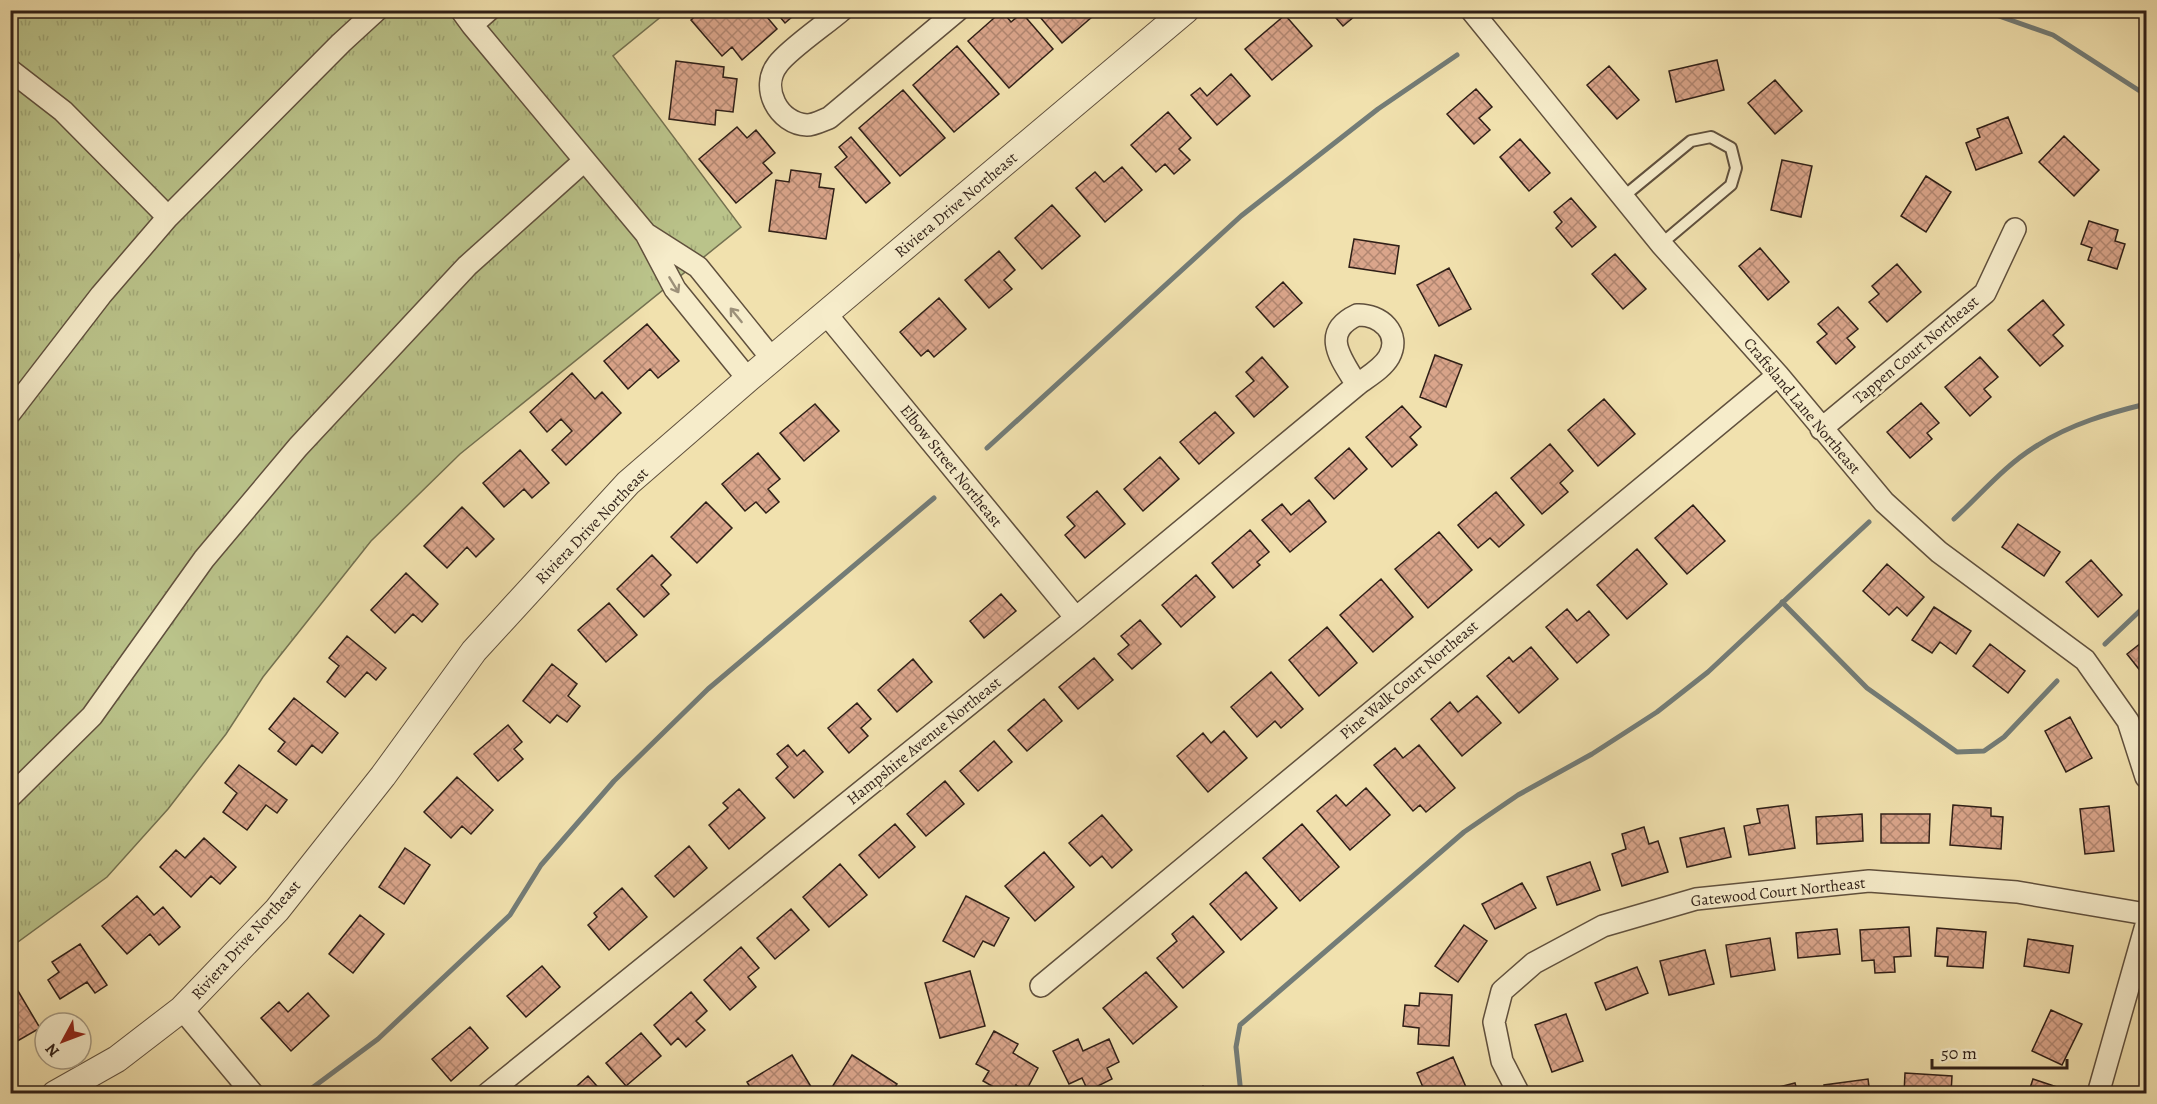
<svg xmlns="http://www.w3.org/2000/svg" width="2157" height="1104" font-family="Alegreya,serif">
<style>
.grass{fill:url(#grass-tufts);stroke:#747150;stroke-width:1.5}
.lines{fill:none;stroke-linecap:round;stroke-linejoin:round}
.stream{stroke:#737c77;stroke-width:5}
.building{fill:url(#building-cross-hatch);stroke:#2f1f17;stroke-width:1.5}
.service-casing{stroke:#60503d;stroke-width:14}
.minor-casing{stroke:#60503d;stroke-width:24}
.tertiary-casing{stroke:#60503d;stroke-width:28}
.service{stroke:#f6ecca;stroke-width:10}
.minor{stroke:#f6ecca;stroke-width:21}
.tertiary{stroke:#f6ecca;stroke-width:26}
.oneway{stroke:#9c9079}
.labels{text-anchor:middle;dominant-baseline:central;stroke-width:4.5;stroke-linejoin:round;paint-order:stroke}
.street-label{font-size:16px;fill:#2f1f17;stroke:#f6ecca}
</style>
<defs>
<pattern id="grass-tufts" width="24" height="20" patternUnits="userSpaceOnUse" patternTransform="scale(1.5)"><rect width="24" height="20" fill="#bac38a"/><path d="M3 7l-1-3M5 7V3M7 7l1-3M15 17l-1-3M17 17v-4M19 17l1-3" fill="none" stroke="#a0a776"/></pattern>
<pattern id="building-cross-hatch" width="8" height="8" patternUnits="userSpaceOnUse" patternTransform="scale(1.5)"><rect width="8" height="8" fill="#daa58b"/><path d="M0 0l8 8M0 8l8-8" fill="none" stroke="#b18671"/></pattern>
</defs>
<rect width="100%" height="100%" fill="#f1e1ae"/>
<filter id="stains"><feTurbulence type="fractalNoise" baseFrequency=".00333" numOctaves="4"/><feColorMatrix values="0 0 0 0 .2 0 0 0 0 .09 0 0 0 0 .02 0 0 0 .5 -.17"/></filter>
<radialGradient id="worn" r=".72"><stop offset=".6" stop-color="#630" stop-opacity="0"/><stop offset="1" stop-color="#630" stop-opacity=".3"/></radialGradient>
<path class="grass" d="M11,11H668L613,56L741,227L460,454L371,541L263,677L226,734L168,809L107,877L11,947L10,306L19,255L10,223Z"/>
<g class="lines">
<path class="stream" d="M1982,10L2053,35L2146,95
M987,448L1241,216L1378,109L1457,55
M1954,519C1981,494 2006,464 2038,445C2071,424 2109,413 2146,404
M1782,602L1867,688L1957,752L1984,751L2004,737L2057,681
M2105,644L2146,605
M304,1094L378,1039L510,915L541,865L614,781L708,689L934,498
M1241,1094L1236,1047L1240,1025L1464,832L1518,795L1592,754L1657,712L1708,672L1869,522"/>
</g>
<path class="building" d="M702,10H761L777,29L742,60L732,47L722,56L691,20Z
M774,10H800L785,23Z
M1034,10H1100L1062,43Z
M1329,10H1362L1343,26Z
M1002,11L1011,22L1022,13L1053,49L1009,88L968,41Z
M1285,15L1312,46L1272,80L1245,49Z
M957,46L999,94L954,132L913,85Z
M1717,60L1724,90L1676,102L1669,71Z
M676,61L724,67L723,77L737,79L733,112L716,110L715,125L669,119Z
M1609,66L1639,100L1617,119L1587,85Z
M1231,74L1250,96L1217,125L1191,95L1200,88L1207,96Z
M1775,80L1802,111L1775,134L1748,103Z
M1476,89L1492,107L1479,118L1490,130L1474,144L1447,114Z
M903,90L945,138L900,176L859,128Z
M1168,112L1191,138L1179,149L1190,160L1174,174L1165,164L1156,172L1131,145Z
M2008,117L2022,153L1976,170L1966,143L1980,137L1977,129Z
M737,127L747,138L756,130L775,153L763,163L772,173L736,203L699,159Z
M2064,136L2099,170L2074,196L2039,162Z
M851,137L890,183L866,203L835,167L847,157L839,147Z
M1520,139L1550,173L1529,191L1500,157Z
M1782,160L1812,166L1801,217L1771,210Z
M1122,167L1142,190L1105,222L1076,188L1095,172L1104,182Z
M791,170L821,174L819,187L834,189L826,239L769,231L776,180L789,182Z
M1926,176L1951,192L1926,232L1901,216Z
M1571,198L1596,227L1572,247L1556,228L1562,222L1554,212Z
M1052,205L1080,236L1042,269L1015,238Z
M2089,221L2118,230L2115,241L2125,244L2117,269L2088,260L2092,248L2081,244Z
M1354,239L1399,246L1395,274L1349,267Z
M1760,248L1789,282L1768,300L1739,266Z
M999,251L1015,270L1004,280L1012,289L989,308L965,280Z
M1615,254L1646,289L1623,309L1592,274Z
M1897,264L1921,292L1887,322L1869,302L1879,294L1872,286Z
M1449,268L1471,309L1439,326L1417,285Z
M1283,282L1302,303L1274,327L1256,307Z
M939,298L966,329L934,357L928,350L921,356L900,332Z
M2043,300L2064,325L2053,335L2063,346L2040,366L2008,330Z
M1838,307L1858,329L1847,338L1855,347L1836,364L1817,342L1827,334L1818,324Z
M647,324L679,361L658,378L650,369L628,389L604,361Z
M1435,355L1462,365L1446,407L1420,397Z
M1262,357L1288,387L1254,417L1236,396L1254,381L1246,372Z
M1980,357L1998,377L1984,389L1991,397L1970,416L1945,387Z
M572,373L595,399L602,392L621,413L566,465L552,450L572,431L561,419L547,432L530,412Z
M1604,399L1635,434L1598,466L1568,430Z
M1921,403L1939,423L1927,433L1932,439L1910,458L1887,432Z
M815,404L839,431L804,461L780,433Z
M1402,406L1421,427L1410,437L1417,445L1392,467L1366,437Z
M1215,412L1234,433L1199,464L1180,442Z
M1550,444L1573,471L1560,483L1568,492L1542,514L1511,478Z
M1349,448L1367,469L1334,499L1315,478Z
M520,450L549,483L532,498L524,489L504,507L483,483Z
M758,453L780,479L768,489L779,502L766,513L756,502L745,511L722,484Z
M1160,457L1179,479L1143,511L1124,489Z
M1097,491L1125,524L1085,558L1065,535L1075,526L1067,517Z
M1496,492L1524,525L1499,547L1490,538L1478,548L1458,525Z
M1309,500L1326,522L1290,552L1262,520L1282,504L1291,515Z
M706,502L732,528L697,563L671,537Z
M1693,505L1725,541L1687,574L1655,538Z
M462,507L494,539L476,557L467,547L447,568L424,546Z
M2018,524L2060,552L2044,576L2002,547Z
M1250,530L1269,552L1257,562L1260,565L1233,588L1212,563Z
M1439,532L1472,570L1428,608L1395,569Z
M1637,549L1667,584L1627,619L1597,585Z
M652,555L671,575L661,585L669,594L644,617L617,589Z
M2091,560L2122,595L2098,617L2066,582Z
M1887,564L1924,597L1907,616L1897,607L1889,615L1863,591Z
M406,573L438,604L422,622L413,614L395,633L371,610Z
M1196,575L1215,597L1181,627L1162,605Z
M1381,579L1413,617L1373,652L1340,615Z
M1001,594L1016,611L984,638L970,621Z
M609,603L637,635L606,662L578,630Z
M1934,607L1971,631L1956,654L1940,642L1932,653L1912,640Z
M1567,609L1577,621L1589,611L1609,635L1577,663L1546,627Z
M1140,620L1161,644L1132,669L1118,654L1129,645L1121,636Z
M1327,627L1357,663L1319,696L1289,660Z
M347,636L386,668L376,680L367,672L345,697L327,682L339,666L329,658Z
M2146,639V678L2127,654Z
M1990,644L2025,671L2008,693L1973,666Z
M1531,647L1558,679L1519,713L1487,676L1509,657L1513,662Z
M1094,658L1113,680L1078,709L1059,687Z
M913,659L932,682L897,712L878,690Z
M552,664L577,684L568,696L580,706L567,722L557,715L550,723L523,701Z
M1271,672L1303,709L1281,728L1275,721L1257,737L1231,707Z
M1477,696L1501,723L1462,756L1431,719L1450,702L1458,712Z
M294,698L338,733L322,753L312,745L296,765L278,751L285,742L269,729Z
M1044,699L1062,721L1027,751L1008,730Z
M857,703L871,719L861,728L868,736L849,753L828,728Z
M2070,717L2092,758L2066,772L2045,731Z
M508,725L522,742L514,749L523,759L498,781L474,754Z
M1224,731L1247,758L1208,792L1177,756L1203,733L1211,743Z
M994,741L1012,762L978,791L960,771Z
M788,745L797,756L804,750L823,772L794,798L776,778L788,767L777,754Z
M1419,745L1455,788L1426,812L1420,805L1413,811L1374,765L1395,748L1403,758Z
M239,765L287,800L277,813L266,805L247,830L223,812L237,793L225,783Z
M457,777L493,810L471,834L462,826L451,838L424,812Z
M945,781L964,804L926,836L907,814Z
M1366,788L1390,815L1350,850L1317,811L1336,795L1346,806Z
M739,789L765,818L729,849L709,825L728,808L723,803Z
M1788,805L1795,848L1749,855L1744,826L1760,823L1757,809Z
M1953,805L1991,808V816L2003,817L2001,849L1950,845Z
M2109,806L2114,851L2085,854L2080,809Z
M1862,814L1863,841L1817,844L1816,817Z
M1881,814H1930L1929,843H1881Z
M1102,815L1132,850L1112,868L1102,856L1090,866L1069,843Z
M895,824L915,847L879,878L859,855Z
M1302,824L1339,867L1300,901L1263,858Z
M1644,827L1649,844L1658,841L1668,872L1622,886L1612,854L1626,849L1622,834Z
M1724,828L1731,857L1687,867L1680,838Z
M204,838L236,867L220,884L211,876L191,897L160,867L176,850L185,858Z
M689,846L707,868L674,897L655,876Z
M405,848L430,865L404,904L379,887Z
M1044,852L1074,887L1035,921L1005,886Z
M1590,862L1600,890L1557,905L1547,877Z
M840,864L867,895L829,927L803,897Z
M1246,872L1277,908L1241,940L1210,904Z
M1522,883L1536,908L1495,929L1482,904Z
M622,888L647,917L609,950L588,925L597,917L594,913Z
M137,896L154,915L163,907L180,927L159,945L150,934L127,954L102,926Z
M966,896L1009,918L994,946L983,941L974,957L943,941Z
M791,909L809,930L775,959L757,938Z
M360,915L384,934L353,973L329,954Z
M1193,916L1224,952L1183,988L1157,958L1177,941L1172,934Z
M1464,925L1487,941L1458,982L1435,966Z
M1909,927L1911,956L1894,957L1895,972L1875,973L1874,960L1862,961L1860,930Z
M1937,928L1986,932L1983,968L1947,966L1948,957L1935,956Z
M1837,929L1840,954L1798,958L1796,933Z
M1770,938L1775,970L1731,977L1726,945Z
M2028,939L2073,946L2069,973L2024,966Z
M80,944L107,985L95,993L87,982L60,999L48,980L59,972L52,962Z
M741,947L759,968L748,977L756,987L730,1010L704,980Z
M1705,950L1714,984L1669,995L1660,961Z
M542,966L560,987L526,1017L507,996Z
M1637,967L1648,993L1606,1010L1595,983Z
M970,971L985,1026L940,1038L925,983Z
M1146,972L1177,1007L1133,1044L1103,1008Z
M18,991L40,1028L14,1043L10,1037V996Z
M691,992L707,1011L696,1021L705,1030L686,1047L678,1038L671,1045L654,1025Z
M308,993L329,1016L291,1051L261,1018L279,1002L288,1012Z
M1420,993L1452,995L1449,1046L1418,1044L1419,1028L1403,1026L1405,1005L1419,1006Z
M2051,1010L2082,1024L2062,1065L2032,1051Z
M1566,1014L1583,1061L1552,1072L1535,1025Z
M470,1027L488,1048L451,1081L432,1059Z
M994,1031L1018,1044L1013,1053L1038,1068L1026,1091L1016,1085L1011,1094H1006L983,1081L989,1071L976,1064Z
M641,1033L661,1056L626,1086L606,1063Z
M1078,1039L1083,1051L1109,1039L1119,1062L1107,1068L1112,1079L1088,1091L1082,1078L1069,1084L1053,1051Z
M792,1055L813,1090L807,1094H754L747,1082Z
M852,1055L897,1084L890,1094L829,1092Z
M1453,1057L1469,1094H1439L1436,1087L1425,1092L1417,1073Z
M1905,1073L1952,1076L1951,1094H1904Z
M588,1076L604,1094H568Z
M1868,1079L1870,1094H1825L1824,1085Z
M2033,1079L2060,1088L2058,1094H2028Z
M1795,1083L1798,1094H1751Z
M1203,1086L1207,1094H1190Z"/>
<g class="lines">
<g class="service-casing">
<path id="service" d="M1623,197L1691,141L1711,137L1731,148L1736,168L1731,185L1661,244"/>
</g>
<g class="minor-casing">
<path id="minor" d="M461,10L472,25
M489,10L472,25L646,234L675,289L748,379
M842,10C826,24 789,49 778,64C759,88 779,124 807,125C814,125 823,120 829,118L958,10
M1471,10L1661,244L1778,375L1884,502L1939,552L2085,660L2128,721L2146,777
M10,70L63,111L168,217
M648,235L698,267L773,360
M827,315L1076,618
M1357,315C1380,314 1402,333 1389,357C1382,369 1367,377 1357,385C1342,360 1319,333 1357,315Z
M10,413L101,295L168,217L341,43L377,10
M1821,429L1985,293L2015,229
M10,797L92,716L204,559L298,447L467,266L584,161
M1041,986L1778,375
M182,1009L253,1094
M487,1094L1076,618L1357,385
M1519,1094L1502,1061L1494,1022L1502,991L1534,963L1603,926L1696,899L1869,881L2017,892L2146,914
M2098,1094L2146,925"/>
</g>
<g class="tertiary-casing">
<path id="tertiary" d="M55,1094L117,1059L182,1009L277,910L383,776L474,651L628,483L748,379L1186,10"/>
</g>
<use href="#service" class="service"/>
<use href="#minor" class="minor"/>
<use href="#tertiary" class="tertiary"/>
</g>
<defs><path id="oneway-shaft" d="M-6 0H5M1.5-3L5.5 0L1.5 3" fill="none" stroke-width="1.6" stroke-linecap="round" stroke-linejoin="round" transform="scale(1.5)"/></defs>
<g class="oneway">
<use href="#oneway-shaft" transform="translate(674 285) rotate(59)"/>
<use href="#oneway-shaft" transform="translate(736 315) rotate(-129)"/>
</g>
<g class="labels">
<g class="street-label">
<text transform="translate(956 205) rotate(-40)">Riviera Drive Northeast</text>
<text transform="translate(1916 350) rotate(-40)">Tappen Court Northeast</text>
<text transform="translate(1802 406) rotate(50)">Craftsland Lane Northeast</text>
<text transform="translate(951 466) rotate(51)">Elbow Street Northeast</text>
<text transform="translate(592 526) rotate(-46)">Riviera Drive Northeast</text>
<text transform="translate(1409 680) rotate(-40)">Pine Walk Court Northeast</text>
<text transform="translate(924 741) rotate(-39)">Hampshire Avenue Northeast</text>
<text transform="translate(1778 892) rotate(-6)">Gatewood Court Northeast</text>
<text transform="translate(246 940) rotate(-48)">Riviera Drive Northeast</text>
</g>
</g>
<rect width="2157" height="1104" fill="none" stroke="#f1e1ae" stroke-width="36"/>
<rect x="12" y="12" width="2133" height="1080" fill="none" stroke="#2f1f17" stroke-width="3"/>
<rect x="18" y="18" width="2121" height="1068" fill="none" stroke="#2f1f17" stroke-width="1.5"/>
<g transform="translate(63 1041) rotate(229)"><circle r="28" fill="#f6ecca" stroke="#a69a82" stroke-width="1.5"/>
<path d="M0-4.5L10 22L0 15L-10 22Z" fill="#8f2418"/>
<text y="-9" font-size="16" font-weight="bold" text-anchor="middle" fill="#2f1f17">N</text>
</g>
<path d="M1932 1059v9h135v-9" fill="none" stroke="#2f1f17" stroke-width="3"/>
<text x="1941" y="1059" font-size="18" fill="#2f1f17" stroke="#f6ecca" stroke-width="4.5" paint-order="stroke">50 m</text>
<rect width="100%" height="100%" filter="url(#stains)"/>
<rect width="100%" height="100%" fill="url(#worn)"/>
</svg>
